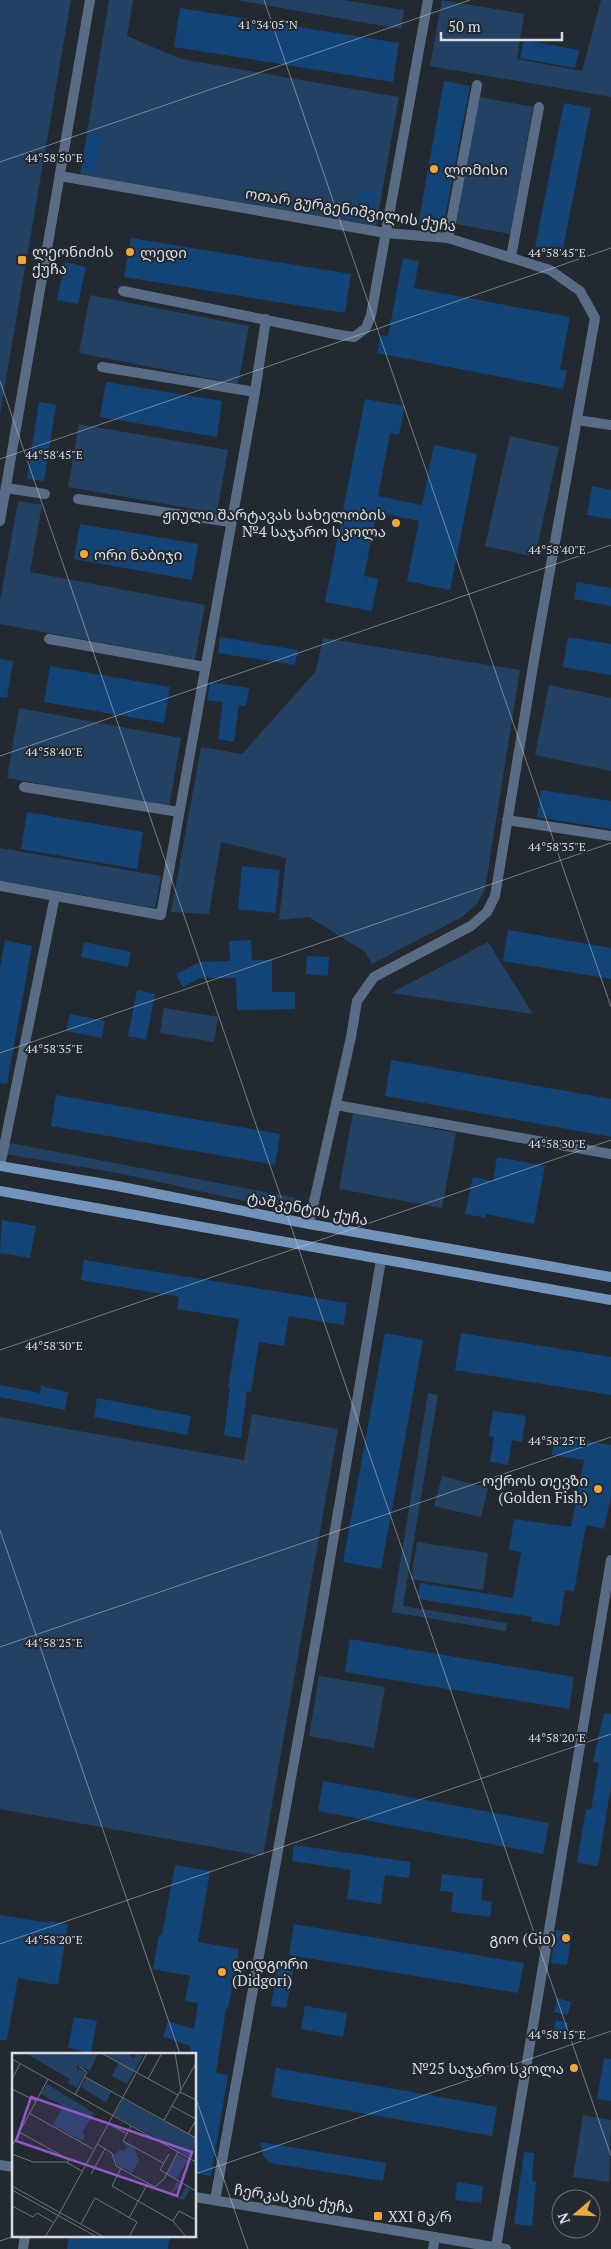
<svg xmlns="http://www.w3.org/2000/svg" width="611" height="2249" font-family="'PT Serif','Noto Sans Georgian',serif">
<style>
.green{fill:#234163}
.building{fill:#134478}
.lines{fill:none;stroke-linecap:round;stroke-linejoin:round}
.minor{stroke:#586d85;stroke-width:10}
.tertiary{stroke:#586d85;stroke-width:10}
.secondary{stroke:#7293ba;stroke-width:10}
.ticks{fill:none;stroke:#d9dde2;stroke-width:1;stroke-opacity:0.45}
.poi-dot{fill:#eea73d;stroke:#232930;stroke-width:2}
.labels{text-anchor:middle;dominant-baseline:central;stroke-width:4;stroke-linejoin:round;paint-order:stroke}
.poi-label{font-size:15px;fill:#d9dde2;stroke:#232930;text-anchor:start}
.street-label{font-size:15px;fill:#d9dde2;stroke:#232930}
.inset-road{fill:none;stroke:#6c7177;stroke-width:1}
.view{fill:#9258c8;fill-opacity:0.15;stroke:#9258c8;stroke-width:2.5}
.inset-edge{fill:none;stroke:#d9dde2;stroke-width:2.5}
.ticks-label{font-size:12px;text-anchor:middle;fill:#d9dde2;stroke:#232930;stroke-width:4;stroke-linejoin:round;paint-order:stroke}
</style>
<rect width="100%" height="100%" fill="#232930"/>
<path class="green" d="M0,0H71L0,414Z
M109,0H133L127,36L181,59L399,97L376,226L80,175Z
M236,0H343L404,10L401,29Z
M442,0L524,14L517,59L582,71L601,0H611V97L430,66Z
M479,97L533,107L510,234L456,224Z
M90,295L249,326L238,384L79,353Z
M79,424L228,450L217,513L68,487Z
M510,436L559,447L535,557L485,546Z
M18,501L42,505L30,572L205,605L195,660L0,624V601Z
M323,638L520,670L485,889L477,904L462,917L372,964L365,952L309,917L279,920L286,858L221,842L209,914L171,912L201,747L242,754L316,671Z
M549,685L611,698V771L535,755Z
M19,708L181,738L169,807L7,778Z
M0,848L161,876L155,908L0,881Z
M488,942L533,1014L391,993Z
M164,1008L218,1017L214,1042L160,1033Z
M353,1113L456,1133L442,1208L339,1189Z
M0,1141L301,1199L299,1213L123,1174L0,1153Z
M428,1393L438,1395L403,1606L507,1623L506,1631L392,1612Z
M252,1414L338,1429L263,1856L0,1809V1417L244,1460Z
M442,1476L488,1488L481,1517L434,1506Z
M417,1542L488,1553L483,1590L411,1579Z
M319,1676L385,1687L374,1748L309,1736Z
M583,2115L611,2120L609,2182L573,2177Z"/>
<path class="building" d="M180,8L399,43L393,82L174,47Z
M524,40L579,50L575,68L520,58Z
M444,81L470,86L443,229L418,225Z
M564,103L591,108L562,253L535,247Z
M88,132L103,135L96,172L82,170Z
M359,189L376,191L372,222L345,218L347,204L357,205Z
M131,238L351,274L345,313L124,277Z
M403,258L419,261L414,288L570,317L560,369L567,371L563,389L377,353L381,335L388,337Z
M65,262L86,267L78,304L57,300Z
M106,382L222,401L217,437L100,417Z
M365,399L405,406L399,435L390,433L378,496L422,505L434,445L477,454L450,590L407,581L419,521L377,512L364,576L378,579L372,611L325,602Z
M39,402L56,405L44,481L27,479Z
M592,486L611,490V519L587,515Z
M80,524L198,544L192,580L74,559Z
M577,582L611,588V606L574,599Z
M220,637L298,650L295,665L218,653Z
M568,637L611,644V675L563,667Z
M0,659L13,661L7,698L0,697Z
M50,666L170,687L164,723L44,702Z
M210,682L249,688L246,706L239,705L234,742L218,739L223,702L207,700Z
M541,790L611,801V829L537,817Z
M27,812L143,832L137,869L21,849Z
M242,866L280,870L275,913L238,909Z
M508,930L611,948V979L503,961Z
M5,940L32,946L7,1084L0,1083V969Z
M251,940L252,960H272V992H295V1009L237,1010L236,978H200L183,987L176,974L200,962L230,961L229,941Z
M84,942L131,952L128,967L81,957Z
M307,956L329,957L328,976L306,974Z
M137,990L155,994L146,1040L128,1036Z
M70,1014L105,1021L102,1038L66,1031Z
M391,1060L611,1099V1137L385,1096Z
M56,1095L280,1134L275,1165L51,1126Z
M497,1157L545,1166L534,1224L486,1214V1218L465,1214L473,1177L493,1181Z
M2,1220L36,1226L30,1258L0,1253Z
M84,1260L347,1303L344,1325L289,1316L284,1346L259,1342L251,1392L247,1391L241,1438L224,1435L230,1388H228L239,1319L177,1309L179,1297L81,1280Z
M385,1333L423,1340L381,1569L343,1562Z
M461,1333L611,1357V1395L455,1370Z
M0,1385L40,1393L41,1386L68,1392L65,1410L0,1397Z
M97,1398L191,1416L187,1435L94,1417Z
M493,1411L526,1416L522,1442L512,1440L508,1465L490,1462L494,1437L489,1436Z
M554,1436L611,1445V1496L604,1529L586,1525L574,1592L565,1590L559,1626L531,1621L532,1617L418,1599L420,1583L513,1598L521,1552L509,1550L514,1519L571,1527L584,1460L552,1455Z
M350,1639L574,1677L569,1709L345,1672Z
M604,1713L611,1714V1786L598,1866L577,1863L586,1809L591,1810L599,1763L593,1762Z
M323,1781L549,1823L543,1854L318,1811Z
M294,1845L411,1862L409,1878L385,1875L381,1904L347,1899L351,1870L292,1861Z
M175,1865L210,1871L198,1942L239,1949L228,2009H226L216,2073L228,2075L211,2176L195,2173V2054L190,2053L191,2046L163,2037L168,2021L194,2029L198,2003L185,2001L190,1976L153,1969L159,1935H162Z
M442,1874L483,1879L481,1900L492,1902L490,1917L451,1912L453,1892L440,1891Z
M0,1915L49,1923V1921L68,1924L58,1985L18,1978L7,2040H0Z
M294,1924L524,1963L518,1993L289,1955Z
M556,1930L572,1932L567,1965L551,1963Z
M278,1964L294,1966L286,2008L271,2006Z
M557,1998L571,2002L568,2015L554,2012Z
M305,2006L347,2013L343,2037L301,2029Z
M74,2017L97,2021L91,2053L68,2048Z
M556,2020L568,2023L565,2037L553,2034Z
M604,2059H611V2101L597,2099Z
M276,2068L497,2107L492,2136L271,2097Z
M260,2142L386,2163L383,2181L270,2163L263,2156Z
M524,2152L534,2153L532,2181L536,2182L532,2226L514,2224Z
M457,2182L483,2186L481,2203L455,2200Z
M69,2235H170L168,2249H67Z"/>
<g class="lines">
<path class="minor" d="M60,176L386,233L448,238L550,270L580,291L595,318L535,654L495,896L487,912L471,926L374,977L357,1001L351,1037L309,1224
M448,238L477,85
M511,257L539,107
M123,291L340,335L354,337L366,328L371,315L428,0
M102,367L255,392
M577,420L611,425
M6,488L45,494
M78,499L230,522
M49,639L205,667
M24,787L179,812
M507,820L611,836
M0,886L161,915L255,392L266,319
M336,1105L611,1154
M0,1166L55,896
M215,2200L322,1606L381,1260
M496,2247L611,1560
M23,2249L25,2235
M433,2249L435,2237"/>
<path class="tertiary" d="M0,521L90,0
M0,2165L14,2167
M195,2197L506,2249"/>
<path class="secondary" d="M0,1166L117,1186L309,1224L611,1277
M0,1191L611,1300"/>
</g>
<path class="ticks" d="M264,0L611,1007M0,162L470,0M0,381L611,2156M0,459L611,248M0,756L611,545M0,1053L611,843M0,1350L611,1140M0,1530L180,2054M0,1647L611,1437M0,1944L611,1734M195,2096L248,2249M195,2174L611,2031M0,2241L17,2235"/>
<g class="poi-dot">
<circle cx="434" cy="169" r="5"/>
<circle cx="130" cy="252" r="5"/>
<rect x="17" y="255" width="10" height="10" rx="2.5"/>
<circle cx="396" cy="523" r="5"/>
<circle cx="84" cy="554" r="5"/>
<circle cx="598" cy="1489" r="5"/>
<circle cx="566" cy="1938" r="5"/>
<circle cx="222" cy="1972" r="5"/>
<circle cx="574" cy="2068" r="5"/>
<rect x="373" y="2211" width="10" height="10" rx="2.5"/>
</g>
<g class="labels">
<g class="poi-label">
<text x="444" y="169">ლომისი</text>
<text x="32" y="251">ლეონიძის<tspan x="32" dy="17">ქუჩა</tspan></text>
<text x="140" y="252">ლედი</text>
<text x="386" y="514" text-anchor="end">ჟიული შარტავას სახელობის<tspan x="386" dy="17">№4 საჯარო სკოლა</tspan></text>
<text x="94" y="554">ორი ნაბიჯი</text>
<text x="588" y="1480" text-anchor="end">ოქროს თევზი<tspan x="588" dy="17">(Golden Fish)</tspan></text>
<text x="556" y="1938" text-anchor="end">გიო (Gio)</text>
<text x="232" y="1963">დიდგორი<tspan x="232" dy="17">(Didgori)</tspan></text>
<text x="564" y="2068" text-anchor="end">№25 საჯარო სკოლა</text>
<text x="388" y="2216">XXI მკ/რ</text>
</g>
<g class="street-label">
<text transform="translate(351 209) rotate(9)">ოთარ გურგენიშვილის ქუჩა</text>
<text transform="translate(308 1208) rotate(11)">ტაშკენტის ქუჩა</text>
<text transform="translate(294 2198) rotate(9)">ჩერკასკის ქუჩა</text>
</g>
</g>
<g transform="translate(12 2053)">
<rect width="184" height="184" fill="#232930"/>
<path d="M13,0H86L78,18L66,12L65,16L74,18L65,35L56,30L58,26ZM90,0H114L122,5L125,0L131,3L115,31L100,23L107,9ZM74,25L99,39L94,50L69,34ZM35,31L82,60L70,80L73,83L70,88L41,72L51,53L29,41ZM111,46L184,85L180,105L102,62ZM111,89L122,95L127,107L120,120L105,112L102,102L108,97L112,98L115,94ZM166,101L184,112L175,108L164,126L155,121ZM165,129L170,131L161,139L168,144L174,134L178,136L172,147L158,142Z" fill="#234163"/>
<path class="inset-road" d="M89,0L166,42M163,0L169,37M0,6L184,109M73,24L184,85M0,26L8,11M136,26L150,0M0,36L24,48M168,39L184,47M63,42L75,19L67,13M160,53L184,66M17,60L81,96M152,67L184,10M97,71L115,81M119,73L111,88L151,110M7,79L56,106V110M176,81L184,67M85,91L100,100L104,113L143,134L152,126L166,99M0,93L36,26M0,101L21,109H54L70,118M157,101L148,117L184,138M109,115L100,133L161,168L174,184M79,121L93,96M0,133L92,184M0,137L85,184M0,153L21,164L25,160L41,169M46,163L135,0M117,165L136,130M161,168L167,158L184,167M69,171L83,145L125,169L117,184M33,184L46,163"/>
<path class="view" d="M19,44L180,99L165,143L4,88Z"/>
<rect width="184" height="184" class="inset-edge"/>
</g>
<g class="ticks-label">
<text x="268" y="29">41°34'05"N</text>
<text x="54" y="162">44°58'50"E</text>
<text x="557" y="257">44°58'45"E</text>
<text x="54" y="459">44°58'45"E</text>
<text x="557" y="554">44°58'40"E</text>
<text x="54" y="756">44°58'40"E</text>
<text x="557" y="851">44°58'35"E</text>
<text x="54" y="1053">44°58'35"E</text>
<text x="557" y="1148">44°58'30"E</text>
<text x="54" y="1350">44°58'30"E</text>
<text x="557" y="1445">44°58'25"E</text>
<text x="54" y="1647">44°58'25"E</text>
<text x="557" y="1742">44°58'20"E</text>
<text x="54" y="1944">44°58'20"E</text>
<text x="557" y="2039">44°58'15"E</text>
</g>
<g transform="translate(576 2214) rotate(251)"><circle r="24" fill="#232930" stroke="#6c7177"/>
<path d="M0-4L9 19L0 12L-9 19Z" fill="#eea73d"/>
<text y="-8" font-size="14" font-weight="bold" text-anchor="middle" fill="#d9dde2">N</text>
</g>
<path d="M441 32v8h121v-8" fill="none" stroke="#d9dde2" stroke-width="2.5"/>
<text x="448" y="32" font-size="15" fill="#d9dde2" stroke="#232930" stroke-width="4" paint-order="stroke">50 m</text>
</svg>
